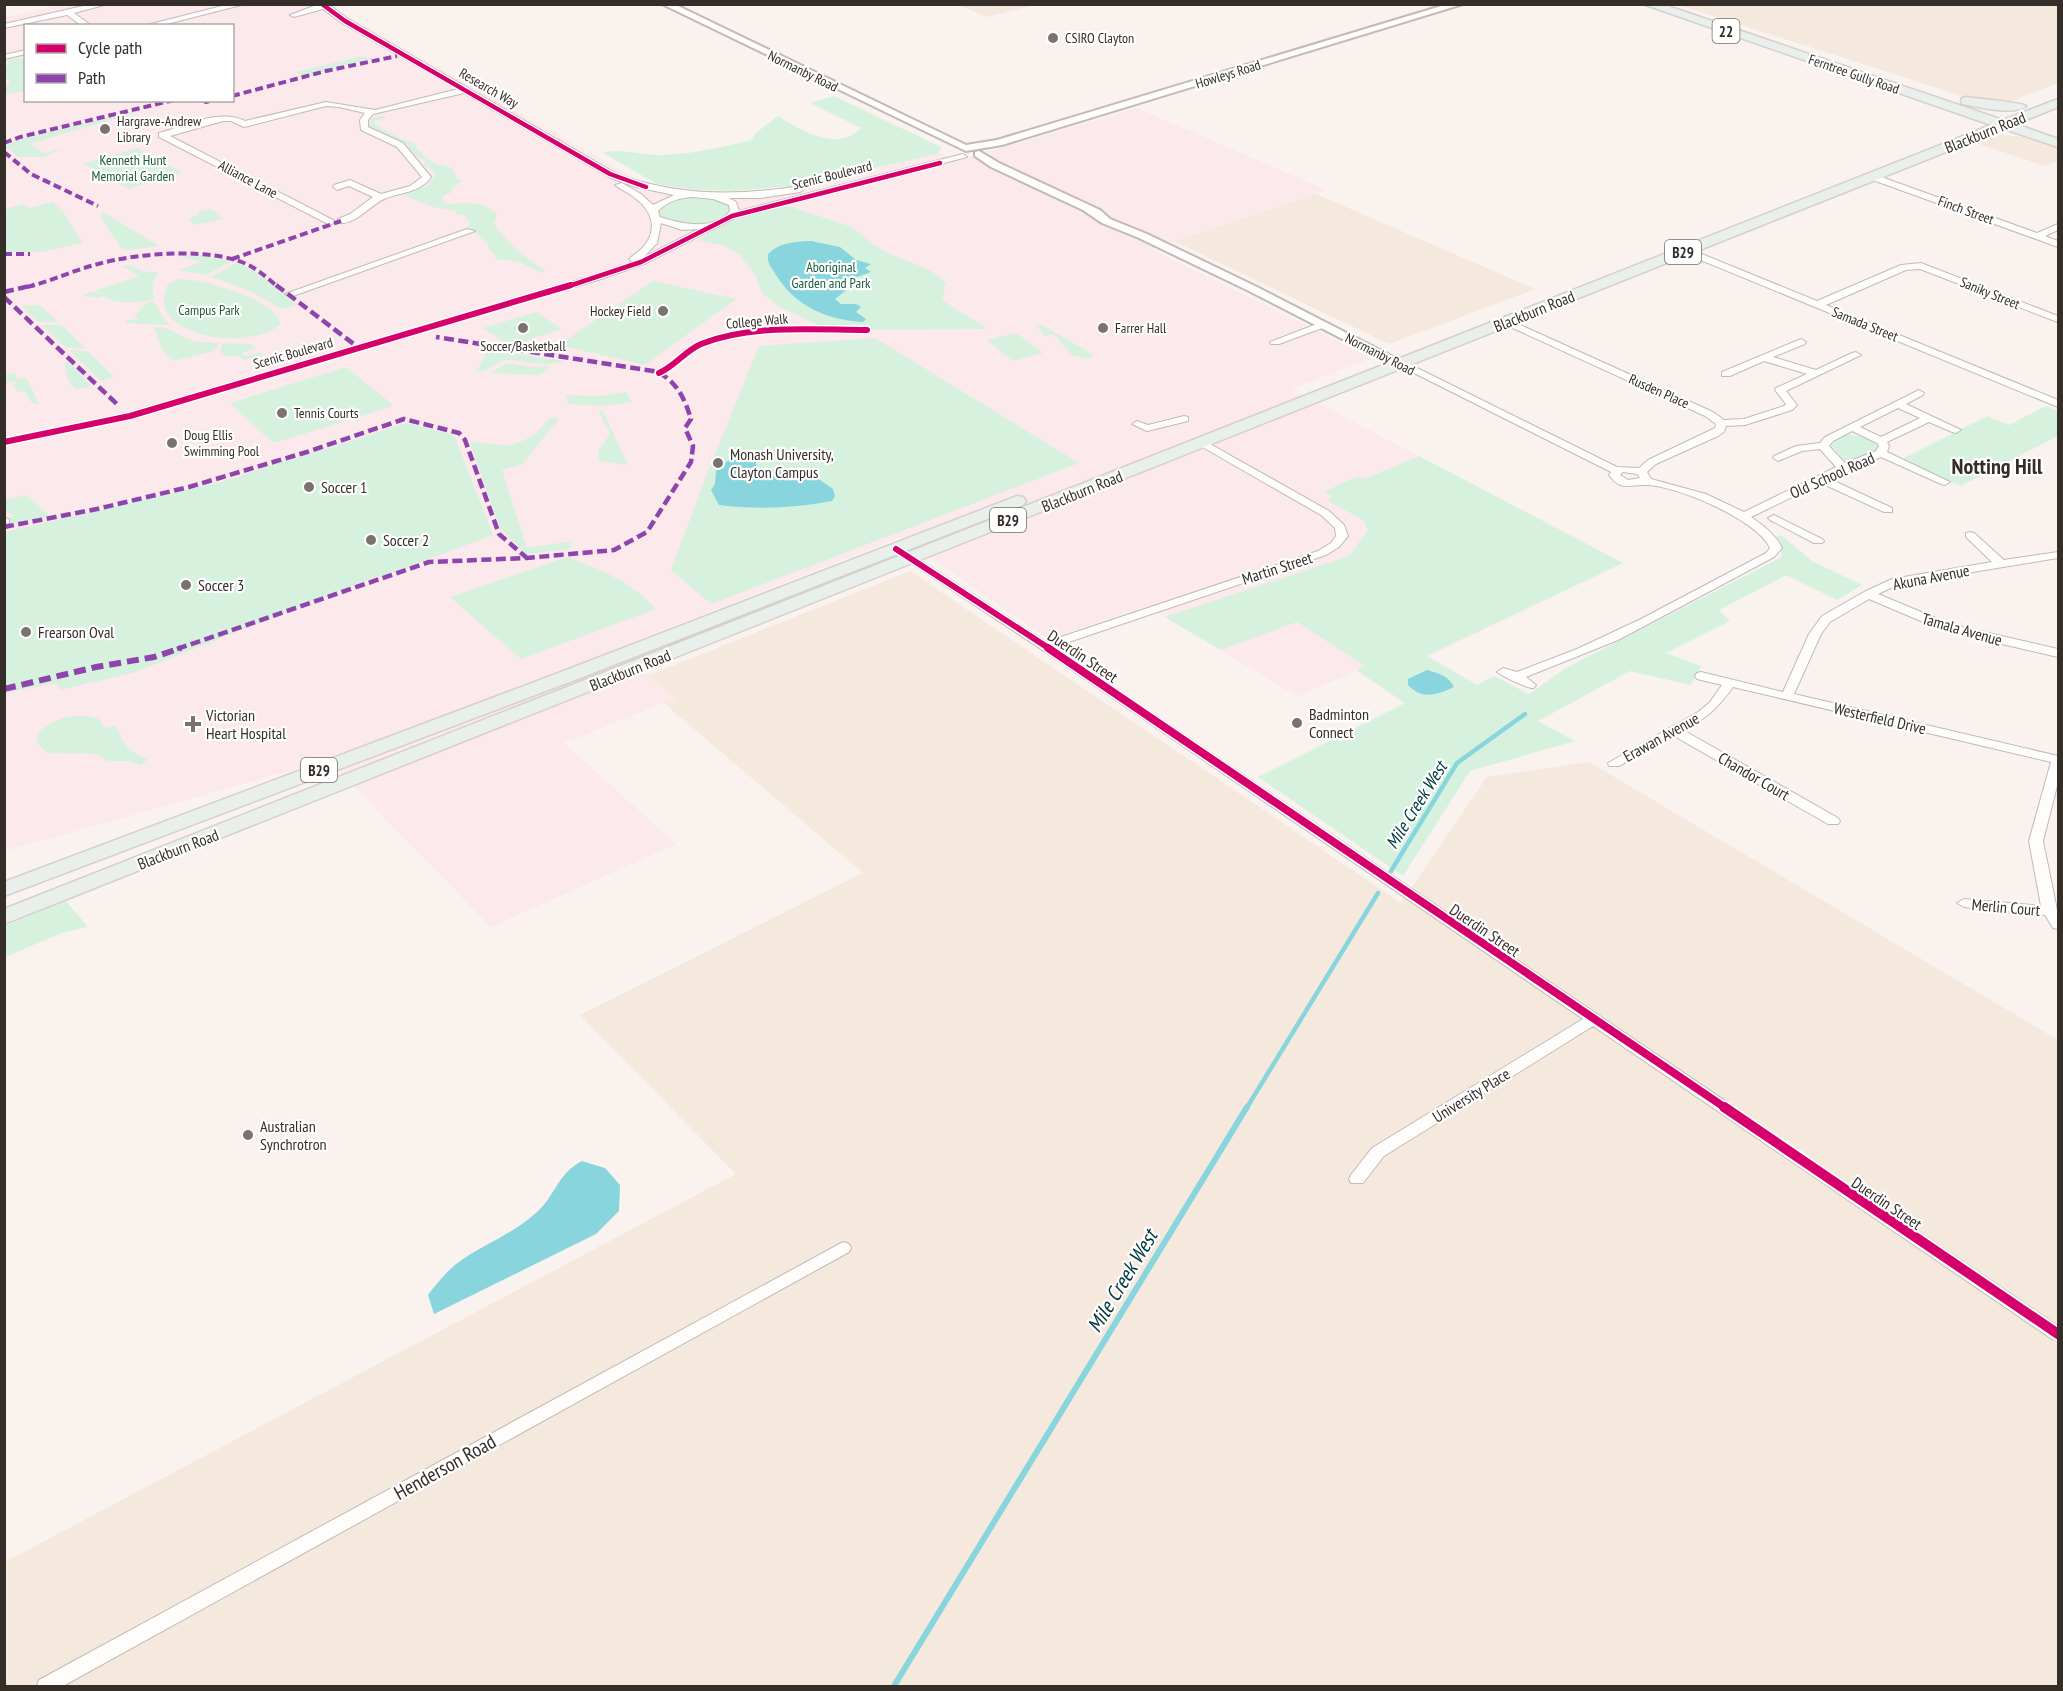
<svg xmlns="http://www.w3.org/2000/svg" width="2063" height="1691" font-family="'PT Sans Narrow',sans-serif">
<style>
.commercial{fill:#f5e8dc}
.education{fill:#fce9eb;fill-rule:evenodd}
.green{fill:#d6f1de}
.water{fill:#88d5de}
.lines{fill:none;stroke-linecap:round;stroke-linejoin:round}
.stream-far1{stroke:#88d5de;stroke-width:4.5}
.stream{stroke:#88d5de;stroke-width:6}
.minor-casing{stroke:#c1bab6;stroke-width:2}
.tertiary-casing{stroke:#c1bab6;stroke-width:4}
.primary-casing{stroke:#d5d0ce;stroke-width:3}
.minor{fill:#fefdfc;fill-rule:evenodd}
.tertiary{fill:#fefdfc;fill-rule:evenodd}
.primary{fill:#e9efea;fill-rule:evenodd}
.quiet-far2{stroke:#8e44ad;stroke-width:4;stroke-dasharray:8 4;stroke-linecap:butt}
.quiet-far1{stroke:#8e44ad;stroke-width:4.5;stroke-dasharray:10 4.5;stroke-linecap:butt}
.quiet{stroke:#8e44ad;stroke-width:6;stroke-dasharray:12 6;stroke-linecap:butt}
.cycleway-far3-casing{stroke:#fff;stroke-width:7}
.cycleway-far2-casing{stroke:#fff;stroke-width:9}
.cycleway-far1-casing{stroke:#fff;stroke-width:11}
.cycleway-casing{stroke:#fff;stroke-width:14}
.cycleway-far3{stroke:#d6006c;stroke-width:4.5}
.cycleway-far2{stroke:#d6006c;stroke-width:6}
.cycleway-far1{stroke:#d6006c;stroke-width:8}
.cycleway{stroke:#d6006c;stroke-width:10}
.poi-dot{fill:#7a726d;stroke:#fff;stroke-width:2}
.labels{text-anchor:middle;dominant-baseline:central;stroke-width:4.5;stroke-linejoin:round;paint-order:stroke}
.far-poi-label{font-size:14px;fill:#352d28;stroke:#fff;text-anchor:start}
.far-street-label{font-size:14px;fill:#352d28;stroke:#fff}
.far-park-label{font-size:14px;fill:#19593d;stroke:#fff}
.shield{fill:#fff;stroke:#726c68;stroke-width:1.5}
.shield-label{font-size:15px;font-weight:bold;fill:#352d28}
.street-label{font-size:16px;fill:#352d28;stroke:#fff}
.poi-label{font-size:16px;fill:#352d28;stroke:#fff;text-anchor:start}
.water-label{font-size:18px;font-style:italic;fill:#00373e;stroke:#fff}
.near-street-label{font-size:20px;fill:#352d28;stroke:#fff}
.near-water-label{font-size:21px;font-style:italic;fill:#00373e;stroke:#fff}
.district-label{font-size:22px;font-weight:bold;fill:#352d28;stroke:#fff}
</style>
<rect width="100%" height="100%" fill="#faf2ee"/>
<path class="commercial" d="M958,5H1034L987,17Z
M1679,5H2058V83L2011,101L1965,97Z
M1992,134L2025,137L2058,148V161L2045,166L1973,142Z
M1316,194L1535,289L1389,344L1174,241Z
M910,571L1401,903L1487,777L1589,762L2058,1040V1686H5V1562L736,1174L580,1015L863,873L637,680Z"/>
<path class="education" d="M62,5H328L647,185L690,192L750,193L788,189L941,153L958,161L1137,108L1326,190L1151,249L1372,358L1291,389L1623,563L1429,656L1515,707L1405,704L1357,671L1297,696L1146,606L1048,639L901,537L614,649L676,698L564,743L676,844L491,927L328,760L5,851V17ZM26,26H232V100H26Z"/>
<path class="green" d="M359,57L373,58L304,77L296,72Z
M20,58L25,61V93L23,91L8,94L5,91V86L11,83L5,77V68L10,63L5,60Z
M834,96L941,147L938,154L798,185L734,191L689,189L657,184L603,153C618,147 645,156 663,155C693,154 723,147 752,140L756,133L778,116C800,130 838,153 861,128L810,103Z
M139,110L141,111L29,144L45,153L63,148L45,157H18L5,146L20,139Z
M383,115L385,118L375,121L376,124L397,137L417,144L416,148C422,152 426,158 431,161C442,168 455,163 457,179L462,181L451,189L452,192L443,196V201L447,204C464,203 485,201 497,214L494,224C511,246 522,256 546,271L543,273L519,262L496,259L493,252L488,248V244L468,226L471,222L466,220L467,216L456,214V211L433,207L403,195L425,187L435,177L433,170L423,165L426,161L408,151L409,145L368,127L371,119Z
M137,148L182,172L128,189L84,164Z
M698,197L725,202L731,209C730,212 729,215 726,218C712,229 672,228 660,216L659,211L675,200Z
M53,202L63,212L83,243L41,252H5V209L24,204L29,208Z
M782,204L849,226C860,232 866,239 876,246C897,261 928,263 946,283L942,300L987,329L828,330L778,306L762,293L756,277L740,255L723,245L697,240L732,221Z
M211,209L224,219L194,225L188,218L200,215L197,212Z
M103,212L159,246L129,250L121,248L100,216Z
M181,255L205,256L232,261L206,275L179,270L202,262L182,257Z
M237,263L256,272L298,305L282,309L250,291L211,277Z
M129,265L143,271L159,273L152,283L154,299C138,304 115,304 103,296L99,298L83,296L90,292L103,293L94,291L139,276L123,266Z
M180,279C200,278 280,301 280,324C252,353 141,337 168,284Z
M653,281L736,299L645,365L559,345Z
M153,301L169,325L125,323L127,320H138L134,317C141,310 141,304 153,301Z
M40,305L58,322H38L21,306Z
M536,312L562,329L509,346L483,328Z
M41,325H62L86,349L65,347Z
M1036,325H1042L1094,355L1090,359L1073,356L1053,334L1045,336Z
M155,327C176,328 174,335 191,340C201,343 211,342 220,343L214,351L173,361L170,358L173,357H169L161,348Z
M1016,333L1043,353L1013,361L987,340Z
M875,338L1079,463L711,604L671,570L705,479L759,346Z
M223,343L251,344L256,348L242,353L246,356L260,352L263,354L244,360L236,355L228,357L220,352Z
M489,349L564,361C544,369 527,359 507,360C495,361 489,373 476,372Z
M69,350L89,352L114,377L101,381Z
M68,362L92,386L76,389C67,381 66,375 65,363Z
M506,363L532,367L551,366L540,375L491,373Z
M343,368H347L392,404L391,407L277,442H272L230,403Z
M14,373L18,379L26,377L39,404L32,403L24,391L17,392L13,385L17,384L15,381L5,383V375Z
M626,392L632,402L602,406L569,404L565,395L600,396Z
M2046,406L2058,411V436L1961,486L1902,459L1987,416L2009,425Z
M602,409L628,465L599,461L598,451L610,434L599,412Z
M555,417L558,420L522,464L502,470L527,548L572,541L570,549L526,554L500,528L470,443C486,440 500,449 517,443C523,441 533,436 537,432C544,426 545,419 555,417Z
M407,423L454,435L493,535L380,577L377,576L136,672L60,690L56,683L5,693V532L229,480L291,458L293,459Z
M1846,434L1868,438L1881,447L1871,456L1848,464L1831,445Z
M1419,456L1623,563L1426,656L1477,685L1494,676L1529,694L1566,668L1782,557L1780,542L1775,537L1781,535L1812,561L1862,585L1837,600L1786,575L1719,610L1730,621L1666,653L1701,666L1691,685L1630,671L1538,721L1575,741L1470,771L1403,876L1258,777L1405,703L1357,670L1365,666L1297,622L1221,650L1165,617L1349,556L1368,530L1363,520L1327,500L1332,497L1324,492L1358,476L1365,479Z
M26,495L50,516L7,525L13,515L5,511V500Z
M567,557C600,569 632,582 656,609L521,659L450,597Z
M75,716H89L99,719L104,728L116,726C125,746 127,751 148,759L141,765L129,761H108L97,754L47,753L38,744L37,734C48,723 59,718 75,716Z
M66,901L88,927L64,932L5,957V926Z"/>
<path class="water" d="M811,241L840,247L856,260L871,264L865,268L871,272L840,283L849,288L835,299L841,304H856L861,307L856,312L866,319L863,322C827,320 795,306 776,275C771,266 767,264 768,254C780,242 795,242 811,241Z
M732,457H747L756,461V467L765,470L804,469L833,489L835,496L832,501C795,508 756,510 719,505L711,490L715,484L716,471Z
M1427,670C1438,673 1449,676 1454,687C1437,695 1422,700 1408,685V679Z
M582,1161L605,1168L620,1185L619,1211L596,1234L434,1314L428,1295C438,1282 449,1268 463,1259C489,1242 514,1233 537,1212C556,1195 557,1174 582,1161Z"/>
<g class="lines">
<path class="stream-far1" d="M1391,871L1457,763L1525,714
M1246,1109L1378,893"/>
<path class="stream" d="M894,1686L1247,1107"/>
<g class="minor-casing">
<path id="minor" d="M92,4H108L74,13L92,26H82L67,15L4,28V24Z
M230,4H245L159,26H143Z
M319,4H328L348,19L617,174C677,196 737,196 800,186L804,189L800,192L760,198H729L736,202L739,211L963,154L967,157L735,218L644,264L598,280L134,418L4,445V439L128,413L592,276L633,262L629,259L631,257C656,241 660,217 635,198C629,193 621,190 615,185L622,183L641,194L653,205L674,195L636,187L611,178L464,93L373,114L368,120V127L403,143L431,177C420,193 401,192 384,199C369,206 356,225 338,223V219L350,214L373,197L349,186L337,190L333,187L334,185L350,180L381,194L410,186L422,177L397,147L361,130L360,120L365,113L339,107L326,106L244,127L231,121H223L170,136L333,220L335,222L330,225L159,137V133C185,126 220,108 245,121L326,102L375,110L458,89L342,23L323,9L294,17L290,15ZM693,197L713,199L729,205L730,211C714,231 681,224 660,217L658,211C668,201 679,198 693,197ZM661,223L682,230L699,229L644,257L657,243Z
M26,50V54L4,59V55Z
M1873,174L2037,233L2058,224V230L2045,236L2058,241V247L1870,179L1869,177Z
M467,229L475,231L293,296L285,294Z
M1669,243H1675L1817,301L1901,265L1921,263L2058,316V322L2055,321L1920,269L1906,270L1826,305L2058,400V407L1669,247Z
M1507,319L1713,412L1724,420L1744,419L1784,406L1786,404L1775,390L1776,388L1807,374L1764,361L1730,376H1722V372L1801,339L1806,342L1805,344L1773,357L1816,370L1852,353L1856,352L1861,355L1786,391L1797,405L1792,410L1745,425L1726,426L1724,432L1718,436L1656,464L1647,472L1651,479L1706,494L1744,512L1836,467L1820,449L1802,451L1778,461L1773,458L1774,456L1796,446L1820,443L1825,437L1919,390L1924,393L1923,395L1906,404L1961,430L1956,433L1952,432L1929,422L1887,442L1889,446L1887,452L1950,482L1945,485L1941,484L1881,457L1830,479L1892,508V512H1884L1821,483L1751,517C1764,526 1775,534 1782,548L1774,557L1618,640L1526,677L1536,685L1534,688C1528,689 1502,676 1497,672L1503,668L1517,672L1577,649L1641,619L1766,553L1770,548C1758,520 1675,485 1646,485C1629,484 1621,492 1609,475L1611,472L1396,364L1397,362H1405L1617,467L1639,468L1648,460L1715,428L1716,424L1705,416L1504,324L1502,322ZM1898,408L1920,418L1881,437L1860,427ZM1852,431L1877,443L1879,446L1876,451L1845,463L1829,446L1833,441ZM1623,472L1637,474L1640,478L1628,480L1620,475Z
M1322,322L1327,325L1325,327L1279,344H1271L1270,342Z
M1184,416L1188,417V421L1147,431L1132,424L1137,421L1148,425Z
M1203,440L1329,511L1344,525L1348,536L1339,547L1326,555L1054,647L2058,1326V1340L2052,1339L1593,1026L1384,1156L1363,1183H1351L1349,1179L1351,1175L1372,1148L1583,1019L1041,649L890,549L892,547H900L1046,642L1318,551L1331,543L1336,536L1335,528L1321,515L1199,445V441Z
M1774,515L1822,539L1824,541L1822,543H1814L1770,520L1768,518Z
M4,518L9,519V523L4,524Z
M1970,532L1974,533L2004,560L2058,552V558L1899,584L1878,594L1950,624L2058,649V657L1942,630L1869,599L1830,622L1821,634L1794,694L2058,756V782L2043,841L2058,915V929L2053,928L2045,915L1964,907L1957,903L1964,899L2041,906L2029,841L2051,762L1733,687C1717,709 1707,718 1683,730L1838,818L1840,821L1838,824H1828L1674,736L1619,766H1609L1608,763L1698,712L1710,702L1722,685L1697,679L1695,676L1697,673L1701,672L1783,692L1809,634L1822,616L1864,592L1892,579L1992,562L1966,537V533Z
M843,1242L849,1244L851,1248L849,1252L63,1686H37L39,1680Z"/>
</g>
<g class="tertiary-casing">
<path id="tertiary" d="M662,4H674L966,145L997,140L1448,4H1463L1002,145L966,151Z
M979,151L999,163L1100,210L1110,219L1147,234L1257,287L1407,364L1401,368L1397,367L1249,291L1139,238L1102,223L1083,210L991,167L975,156V152Z"/>
</g>
<g class="primary-casing">
<path id="primary" d="M1643,4H1662L2003,120L2058,99V107L2016,124L2058,139V147L2004,129L4,924V909L1991,125Z
M1967,97C1978,99 2021,102 2026,106C2015,116 1977,107 1962,104L1961,101L1962,98Z
M1017,496L1023,497L1026,501L1023,505L575,680L4,896V882L561,672Z"/>
</g>
<use href="#minor" class="minor"/>
<use href="#tertiary" class="tertiary"/>
<use href="#primary" class="primary"/>
<path class="quiet-far2" d="M232,96L326,71L397,56
M202,100L206,102L214,100
M4,143L20,137L174,100
M4,152L31,174L98,206
M4,254H30
M232,259L341,221
M27,287C52,281 74,270 98,264C137,253 217,246 252,267C261,272 270,280 278,287"/>
<path class="quiet-far1" d="M276,285L359,348
M4,292L34,285
M4,297L119,406
M4,527L97,509L189,487L307,452L404,419L459,433L465,440L499,534L527,558
M177,649L429,562L527,558L614,550L647,532L691,462L693,446L685,428L691,419C685,399 675,377 653,371L436,337"/>
<path class="quiet" d="M4,689L96,667L154,657L181,648"/>
<g class="cycleway-far3-casing">
<path id="cycleway-far3" d="M322,4L345,21L610,174L646,187
M566,287L641,262L732,216L940,163"/>
</g>
<g class="cycleway-far2-casing">
<path id="cycleway-far2" d="M659,373C675,366 685,351 701,344C752,324 813,330 867,330
M4,442L130,416L571,285
M896,549L1050,649"/>
</g>
<g class="cycleway-far1-casing">
<path id="cycleway-far1" d="M1048,648L1727,1109"/>
</g>
<g class="cycleway-casing">
<path id="cycleway" d="M1724,1107L2058,1334"/>
</g>
<use href="#cycleway-far3" class="cycleway-far3"/>
<use href="#cycleway-far2" class="cycleway-far2"/>
<use href="#cycleway-far1" class="cycleway-far1"/>
<use href="#cycleway" class="cycleway"/>
</g>
<g class="poi-dot">
<circle cx="1053" cy="38" r="6"/>
<circle cx="105" cy="129" r="6"/>
<circle cx="663" cy="311" r="6"/>
<circle cx="523" cy="328" r="6"/>
<circle cx="1103" cy="328" r="6"/>
<circle cx="282" cy="413" r="6"/>
<circle cx="172" cy="443" r="6"/>
<circle cx="718" cy="463" r="6"/>
<circle cx="309" cy="487" r="6"/>
<circle cx="371" cy="540" r="6"/>
<circle cx="186" cy="585" r="6"/>
<circle cx="26" cy="632" r="6"/>
<circle cx="1297" cy="723" r="6"/>
<path d="M190 715h6v6h6v6h-6v6h-6v-6h-6v-6h6z"/>
<circle cx="248" cy="1135" r="6"/>
</g>
<g class="labels">
<g class="far-poi-label">
<text x="1065" y="38">CSIRO Clayton</text>
<text x="117" y="121">Hargrave-Andrew<tspan x="117" dy="16">Library</tspan></text>
<text x="651" y="311" text-anchor="end">Hockey Field</text>
<text x="1115" y="328">Farrer Hall</text>
<text x="523" y="346" text-anchor="middle">Soccer/Basketball</text>
<text x="294" y="413">Tennis Courts</text>
<text x="184" y="435">Doug Ellis<tspan x="184" dy="16">Swimming Pool</tspan></text>
</g>
<g class="far-street-label">
<text transform="translate(803 71) rotate(26)">Normanby Road</text>
<text transform="translate(1228 74) rotate(-17)">Howleys Road</text>
<text transform="translate(1854 74) rotate(19)">Ferntree Gully Road</text>
<text transform="translate(489 88) rotate(30)">Research Way</text>
<text transform="translate(832 175) rotate(-14)">Scenic Boulevard</text>
<text transform="translate(248 179) rotate(28)">Alliance Lane</text>
<text transform="translate(1966 210) rotate(20)">Finch Street</text>
<text transform="translate(1990 293) rotate(22)">Saniky Street</text>
<text transform="translate(757 321) rotate(-5)">College Walk</text>
<text transform="translate(1865 324) rotate(22)">Samada Street</text>
<text transform="translate(293 353) rotate(-16)">Scenic Boulevard</text>
<text transform="translate(1380 354) rotate(27)">Normanby Road</text>
<text transform="translate(1659 391) rotate(24)">Rusden Place</text>
</g>
<g class="far-park-label">
<text x="133" y="160">Kenneth Hunt<tspan x="133" dy="16">Memorial Garden</tspan></text>
<text x="831" y="267">Aboriginal<tspan x="831" dy="16">Garden and Park</tspan></text>
<text x="209" y="310">Campus Park</text>
</g>
<g class="shield">
<rect x="1712.5" y="19" width="27" height="24" rx="4.5"/>
<rect x="1665" y="240" width="36" height="24" rx="4.5"/>
<rect x="990" y="508" width="36" height="24" rx="4.5"/>
<rect x="301" y="758" width="36" height="24" rx="4.5"/>
</g>
<g class="shield-label">
<text x="1726" y="31">22</text>
<text x="1683" y="252">B29</text>
<text x="1008" y="520">B29</text>
<text x="319" y="770">B29</text>
</g>
<g class="street-label">
<text transform="translate(1985 132) rotate(-22)">Blackburn Road</text>
<text transform="translate(1534 311) rotate(-22)">Blackburn Road</text>
<text transform="translate(1832 475) rotate(-24)">Old School Road</text>
<text transform="translate(1082 491) rotate(-22)">Blackburn Road</text>
<text transform="translate(1277 568) rotate(-18)">Martin Street</text>
<text transform="translate(1931 577) rotate(-11)">Akuna Avenue</text>
<text transform="translate(1962 629) rotate(16)">Tamala Avenue</text>
<text transform="translate(1083 656) rotate(34)">Duerdin Street</text>
<text transform="translate(630 670) rotate(-22)">Blackburn Road</text>
<text transform="translate(1880 718) rotate(13)">Westerfield Drive</text>
<text transform="translate(1661 737) rotate(-29)">Erawan Avenue</text>
<text transform="translate(1754 776) rotate(30)">Chandor Court</text>
<text transform="translate(178 849) rotate(-21)">Blackburn Road</text>
<text transform="translate(2006 907) rotate(5)">Merlin Court</text>
<text transform="translate(1485 930) rotate(34)">Duerdin Street</text>
<text transform="translate(1471 1095) rotate(-32)">University Place</text>
<text transform="translate(1887 1203) rotate(34)">Duerdin Street</text>
</g>
<g class="poi-label">
<text x="730" y="454">Monash University,<tspan x="730" dy="18">Clayton Campus</tspan></text>
<text x="321" y="487">Soccer 1</text>
<text x="383" y="540">Soccer 2</text>
<text x="198" y="585">Soccer 3</text>
<text x="38" y="632">Frearson Oval</text>
<text x="1309" y="714">Badminton<tspan x="1309" dy="18">Connect</tspan></text>
<text x="206" y="715">Victorian<tspan x="206" dy="18">Heart Hospital</tspan></text>
<text x="260" y="1126">Australian<tspan x="260" dy="18">Synchrotron</tspan></text>
</g>
<g class="water-label">
<text transform="translate(1416 805) rotate(-58)">Mile Creek West</text>
</g>
<g class="near-street-label">
<text transform="translate(445 1467) rotate(-29)">Henderson Road</text>
</g>
<g class="near-water-label">
<text transform="translate(1122 1281) rotate(-59)">Mile Creek West</text>
</g>
<g class="district-label">
<text x="1997" y="466">Notting Hill</text>
</g>
</g>
<rect width="2063" height="1691" fill="none" stroke="#352d28" stroke-width="12"/>
<rect x="24" y="24" width="210" height="78" fill="#ffffff" stroke="#aeaba9" stroke-width="1.5"/>
<rect x="36" y="44" width="30" height="9" fill="#d6006c" stroke="#aeaba9" stroke-width="1.5"/>
<text x="78" y="54" font-size="18" fill="#352d28">Cycle path</text>
<rect x="36" y="74" width="30" height="9" fill="#8e44ad" stroke="#aeaba9" stroke-width="1.5"/>
<text x="78" y="84" font-size="18" fill="#352d28">Path</text>
</svg>
